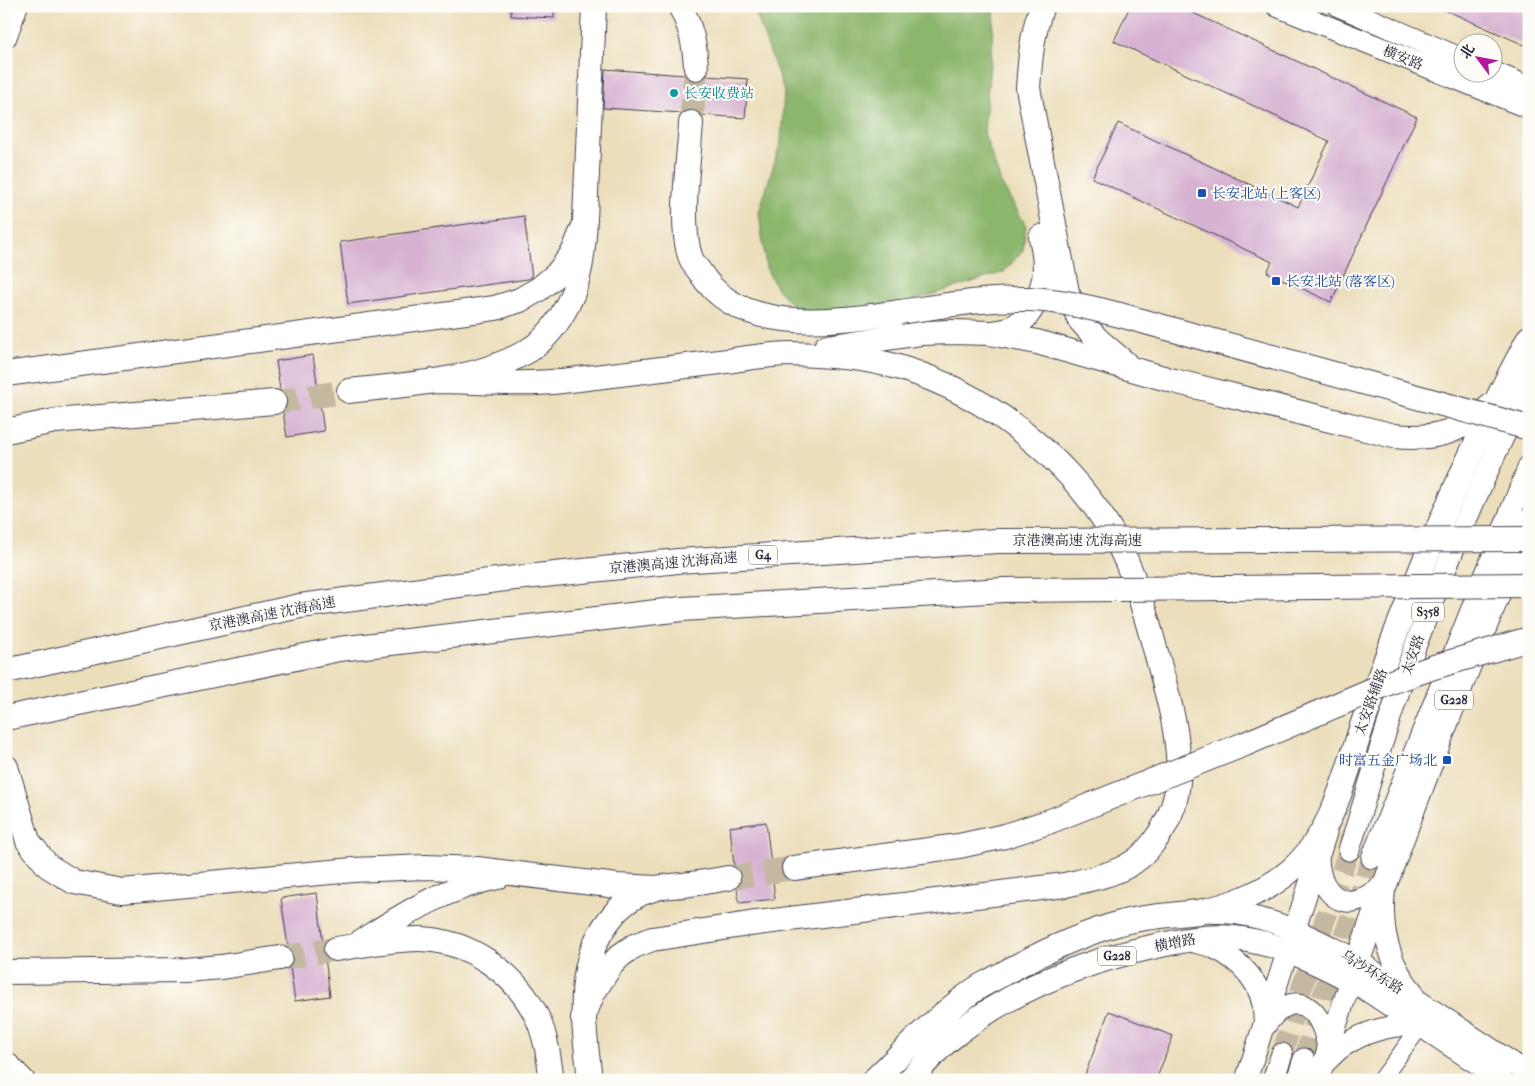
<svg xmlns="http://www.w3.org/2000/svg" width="1535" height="1086" font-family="'IM FELL French Canon','Noto Serif SC',serif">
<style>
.forest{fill:#8cb66c;stroke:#576c54}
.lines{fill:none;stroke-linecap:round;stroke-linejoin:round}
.stream{stroke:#54b7d3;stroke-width:4.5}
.building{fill:#d6b1d1}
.major-tunnel{stroke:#c4b8a1;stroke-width:21;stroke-dasharray:21 11;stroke-linecap:butt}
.highway-tunnel{stroke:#c4b8a1;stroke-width:24;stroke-dasharray:24 12;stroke-linecap:butt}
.minor-casing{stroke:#403e4e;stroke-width:18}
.major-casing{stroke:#403e4e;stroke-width:23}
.highway-casing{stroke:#403e4e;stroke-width:26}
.minor{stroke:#fff;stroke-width:16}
.major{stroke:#fff;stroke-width:21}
.highway{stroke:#fff;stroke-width:24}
.highway-bridge-casing{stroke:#403e4e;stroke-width:26;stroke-linecap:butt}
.highway-bridge{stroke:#fff;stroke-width:24}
.culture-dot{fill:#0f9aa8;stroke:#fdfcf7;stroke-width:2}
.transit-dot{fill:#1a4fb4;stroke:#fdfcf7;stroke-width:2}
.labels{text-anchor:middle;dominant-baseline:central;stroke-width:4;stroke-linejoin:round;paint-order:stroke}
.shield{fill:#fdfcf7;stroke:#646373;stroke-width:1}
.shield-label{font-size:12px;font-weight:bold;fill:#22223b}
.street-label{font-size:14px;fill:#22223b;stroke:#fdfcf7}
.culture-label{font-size:14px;fill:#0d838f;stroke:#fdfcf7;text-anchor:start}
.transit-label{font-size:14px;fill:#164399;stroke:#fdfcf7;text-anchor:start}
</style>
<rect width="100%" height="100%" fill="#fdfcf7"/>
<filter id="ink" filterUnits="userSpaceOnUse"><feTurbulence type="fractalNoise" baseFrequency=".02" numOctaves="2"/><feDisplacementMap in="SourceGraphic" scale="10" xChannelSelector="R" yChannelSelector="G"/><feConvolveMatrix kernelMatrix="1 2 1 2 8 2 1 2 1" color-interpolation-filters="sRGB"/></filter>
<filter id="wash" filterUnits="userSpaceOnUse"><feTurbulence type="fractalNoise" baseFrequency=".0096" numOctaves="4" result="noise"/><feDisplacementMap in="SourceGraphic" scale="20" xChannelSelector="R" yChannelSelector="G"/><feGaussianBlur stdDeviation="1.12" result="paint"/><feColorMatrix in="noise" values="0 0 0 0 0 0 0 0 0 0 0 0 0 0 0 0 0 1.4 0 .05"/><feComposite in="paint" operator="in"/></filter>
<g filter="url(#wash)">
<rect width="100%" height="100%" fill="#ecdebb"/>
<path class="forest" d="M753,6H995L984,132L1001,183L1026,225L1023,250L1004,272L905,303L821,314L794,307L777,289L766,268L759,212L781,141L784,91Z"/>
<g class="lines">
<path class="stream" d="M1526,657H1529"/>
</g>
<g id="blocks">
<path class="building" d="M511,6H554V18L511,16Z
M1130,6H1178L1417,117L1331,302L1267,272L1272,262L1092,178L1118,123L1298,207L1329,141L1114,41Z
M1436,6H1529V47Z
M605,69L684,75L689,80L696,82L703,80L706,76L748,79L745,118L702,115L698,111L692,109L682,113L603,108Z
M524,216L532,277L528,279L348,304L340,242Z
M313,355L324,431L287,437L283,412L287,407L288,400L285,394L280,390L276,361Z
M766,822L775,899L739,903L737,888L741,883L742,876L739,869L734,866L730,827Z
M317,893L323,944L322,951L325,957L330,996L295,1001L290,967L293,963L294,956L291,950L288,947L281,898Z
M1109,1011L1173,1036L1156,1080H1083Z"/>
</g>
</g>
<g filter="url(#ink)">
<use href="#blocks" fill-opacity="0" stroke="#403e4e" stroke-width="1"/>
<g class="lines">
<path class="major-tunnel" d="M1282,1054L1302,987L1349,850
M1304,1059L1323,995L1372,858"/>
<path class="highway-tunnel" d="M691,123L696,68
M274,402L349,391
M728,878L794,868
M280,958L336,949"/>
<g class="minor-casing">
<path id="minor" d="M1381,1080L1421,1026"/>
</g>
<g class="major-casing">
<path id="major" d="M1277,6L1529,108
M1339,6L1462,59
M6,37L17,6
M1492,72L1529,87
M1349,850C1366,797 1381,743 1399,691C1436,586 1480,483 1529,383
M1318,857C1318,882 1334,911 1363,898C1372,895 1379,888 1386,882
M1372,858L1529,466
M1384,895C1381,931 1389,964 1413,992
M1208,912C1219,913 1231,912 1243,915C1284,922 1321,941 1358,961L1529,1074
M1190,941C1197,943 1206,944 1212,947C1241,960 1265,985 1264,1018
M1265,1026C1295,983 1324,1009 1328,1051
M6,1062L24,1080
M1324,1063C1331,1057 1338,1049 1345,1045C1368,1030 1395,1024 1421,1026
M1246,1080L1326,833
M1273,1080L1282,1054
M1297,1080L1304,1059
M1318,1080L1351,980L1502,1080"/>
</g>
<g class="highway-casing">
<path id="highway" d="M680,6C691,27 695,45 696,68
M1042,6C1032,33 1030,60 1028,88L1067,292L1080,320L1097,339L1125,363
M691,123C689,159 679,223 690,256C692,262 696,267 700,272C740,337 835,321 900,312
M991,333C997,332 1005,332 1010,329C1028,322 1044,290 1045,272C1045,260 1044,249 1041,237
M826,347L922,333L952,332L990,333L1037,342L1174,381L1394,436C1437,440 1459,432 1492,405
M6,374L495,308L520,300L539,289L557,274L573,253L584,226
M432,381C475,381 519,386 562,381C615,375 667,368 720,362C743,359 767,354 790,354C827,355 866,357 901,368C987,394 1069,458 1114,536C1136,575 1147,620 1159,663C1165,687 1173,712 1176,737C1182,778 1179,810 1153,843C1146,852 1137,861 1127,866C1109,876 1086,880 1065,885L749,924L652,939L634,946L621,955L611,965L593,993L583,1018
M349,391C408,384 473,382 526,352C554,336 574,300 580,268C586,237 585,205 587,173C589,118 592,62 594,6
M6,431L55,421L274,402
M6,767L28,841L48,866L74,882L122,891L353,870L426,867L477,869L617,886L657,888
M794,868L959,846L1005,836L1048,822
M362,941C405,914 446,887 498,877
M336,949C363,945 391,939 419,939C469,940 516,973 537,1017C546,1036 549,1059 552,1080
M6,972L185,970L221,967L280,958
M590,1080C584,1025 573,965 610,919C621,904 638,893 657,888C665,886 674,886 683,885C698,883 713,881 728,878
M874,1080C905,1050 934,1019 969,994C977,987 987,983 997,977C1036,955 1080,934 1124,922C1148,916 1173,915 1198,912C1230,906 1265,892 1290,871C1334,833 1346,773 1364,720C1377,683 1390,646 1405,610C1441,517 1482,425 1529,338
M910,1080C923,1066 935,1051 950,1039C1007,992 1080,963 1152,947C1179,941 1206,935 1234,938C1278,943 1313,960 1351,980C1405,825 1464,672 1529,521"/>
</g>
<use href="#minor" class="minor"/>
<use href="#major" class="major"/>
<use href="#highway" class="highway"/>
<g class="highway-bridge-casing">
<path id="highway-bridge" d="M900,312C942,306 986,298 1029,299C1060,300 1091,308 1120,315L1529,428
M6,671L300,606L497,580L678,561L997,541L1529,539
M6,718L339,649L682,609L1004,590L1529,585
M1048,822L1245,744L1391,682L1434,667L1529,639"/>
</g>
<use href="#highway-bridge" class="highway-bridge"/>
</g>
</g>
<circle class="culture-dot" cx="674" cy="93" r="5"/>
<g class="transit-dot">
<rect x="1197" y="188" width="10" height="10" rx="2.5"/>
<rect x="1271" y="276" width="10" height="10" rx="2.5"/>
<rect x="1442" y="755" width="10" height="10" rx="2.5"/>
</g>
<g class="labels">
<g class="shield">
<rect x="749" y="545.5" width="28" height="19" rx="4"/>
<rect x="1412" y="602.5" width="32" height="19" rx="4"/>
<rect x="1435" y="690.5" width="38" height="19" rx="4"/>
<rect x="1098" y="946.5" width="38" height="19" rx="4"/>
</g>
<g class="shield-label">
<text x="763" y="555">G4</text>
<text x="1428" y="612">S358</text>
<text x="1454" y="700">G228</text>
<text x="1117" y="956">G228</text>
</g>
<g class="street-label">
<text transform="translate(1403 58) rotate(22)">横安路</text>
<text x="1077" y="540">京港澳高速 沈海高速</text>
<text transform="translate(673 563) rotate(-5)">京港澳高速 沈海高速</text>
<text transform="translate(272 614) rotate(-11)">京港澳高速 沈海高速</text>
<text transform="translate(1413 655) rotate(-70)">太安路</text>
<text transform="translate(1371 702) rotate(-70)">太安路辅路</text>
<text transform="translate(1175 943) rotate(-11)">横增路</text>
<text transform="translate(1372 972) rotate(32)">乌沙环东路</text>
</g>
<g class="culture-label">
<text x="684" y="93">长安收费站</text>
</g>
<g class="transit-label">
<text x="1212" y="193">长安北站 (上客区)</text>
<text x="1286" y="281">长安北站 (落客区)</text>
<text x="1437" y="760" text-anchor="end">时富五金广场北</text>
</g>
</g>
<rect width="1535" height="1086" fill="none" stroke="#fdfcf7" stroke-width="25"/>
<g transform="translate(1478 58) rotate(302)"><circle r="24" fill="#fdfcf7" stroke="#a5a5ac"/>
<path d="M0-4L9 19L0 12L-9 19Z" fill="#b5179e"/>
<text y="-8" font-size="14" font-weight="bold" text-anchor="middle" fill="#22223b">北</text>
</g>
</svg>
